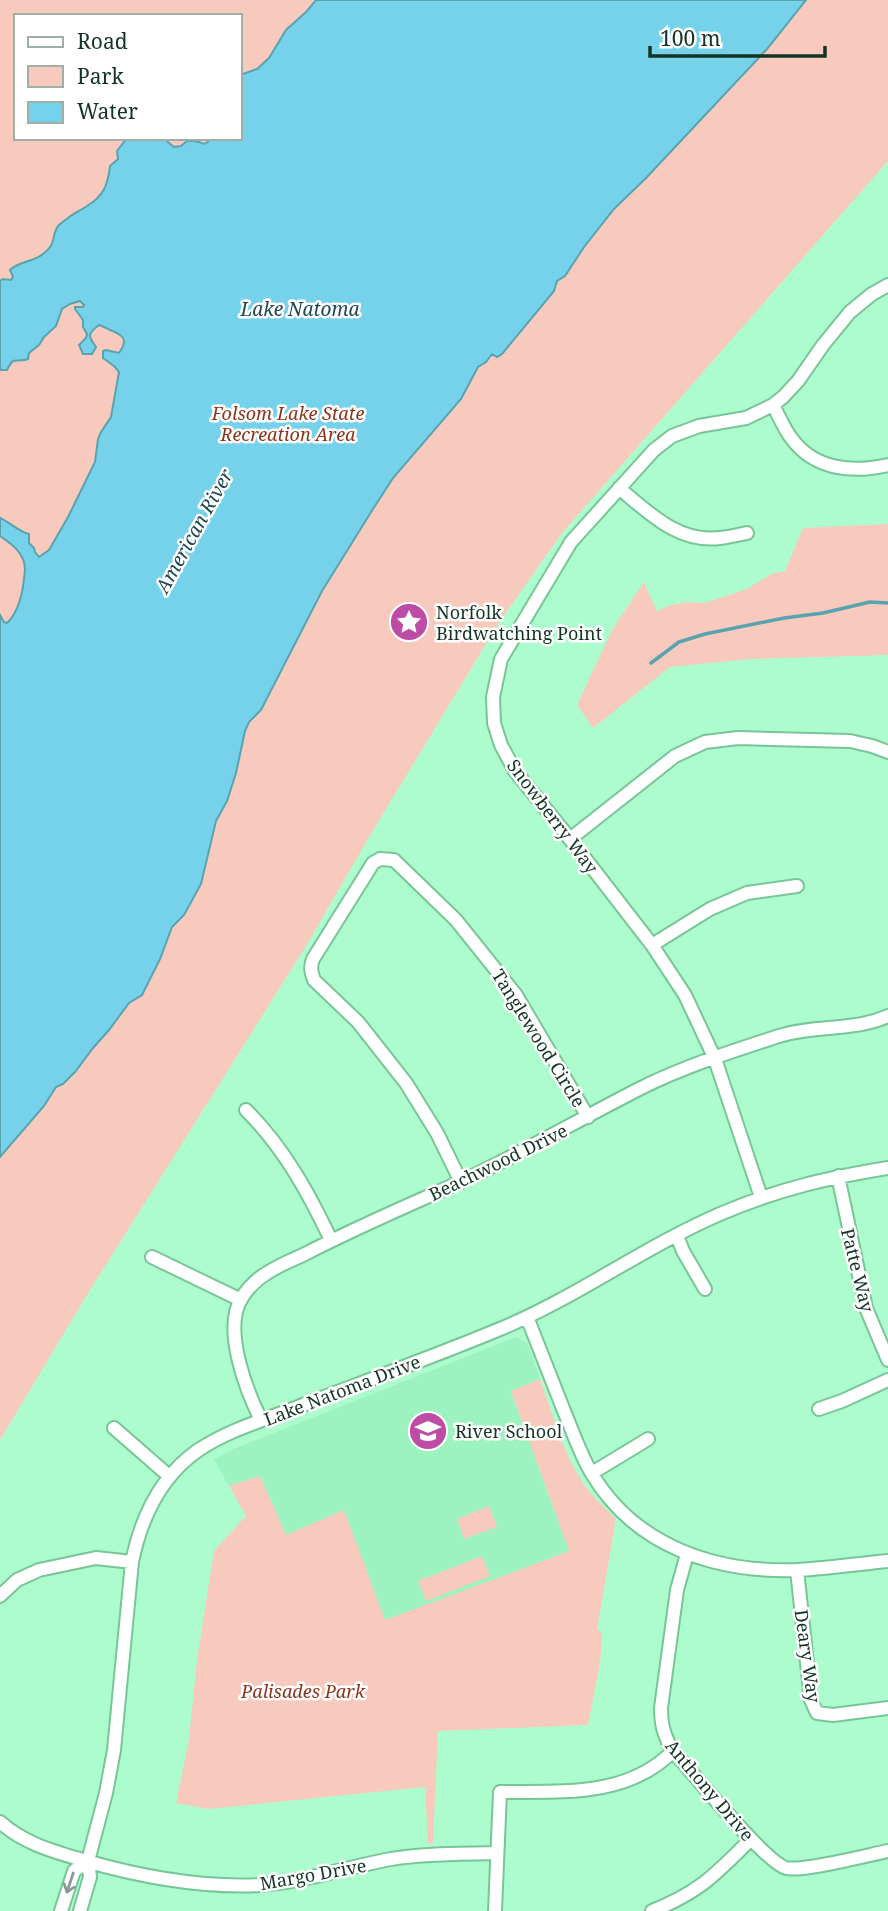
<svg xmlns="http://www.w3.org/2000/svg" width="888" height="1911" font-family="'Noto Serif',serif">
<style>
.built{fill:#9cf3c0}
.green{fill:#f8cabd;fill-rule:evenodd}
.water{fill:#76d2eb;stroke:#59a3af;stroke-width:2}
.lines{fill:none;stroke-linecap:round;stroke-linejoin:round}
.stream{stroke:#59a3af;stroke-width:3.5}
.minor-casing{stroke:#78c598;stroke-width:16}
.minor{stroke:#fff;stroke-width:12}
.oneway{stroke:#8a9a92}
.labels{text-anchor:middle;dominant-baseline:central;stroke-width:5;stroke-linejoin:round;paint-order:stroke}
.park-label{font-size:18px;font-style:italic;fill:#8b3419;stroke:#fff}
.poi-label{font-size:18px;fill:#153524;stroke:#fff;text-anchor:start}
.street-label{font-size:18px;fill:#153524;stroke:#fff}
.water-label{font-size:19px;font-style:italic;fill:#1d4752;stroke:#fff}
</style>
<rect width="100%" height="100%" fill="#adfccd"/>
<path class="built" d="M516,1337L527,1343L540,1379L511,1392L569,1551L384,1621L344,1511L286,1535L260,1476L229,1486L214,1459L233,1449Z"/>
<path class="green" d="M0,0H888V161L562,533L500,621L372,832L306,946L85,1298L0,1440ZM16,16H240V138H16Z
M888,524V655L752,659L670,667L593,728L577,705L613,628L644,582L657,612L665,607L675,604L688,602L705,603L747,589L771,574L785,571L803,528Z
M540,1379C554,1417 564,1459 589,1491C597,1501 607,1510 616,1519L597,1629L602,1633L600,1664L588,1725L438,1731L433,1843L428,1845L425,1787L208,1809L176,1803L189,1739L197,1660L214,1551L246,1516L229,1486L260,1476L286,1535L344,1510L385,1620L569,1551L511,1391Z
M489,1506L497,1527L464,1539L457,1519Z
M482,1556L490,1576L426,1601L418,1581Z"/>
<path class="water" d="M316,0H806L767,49L646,178L614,209L584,247L565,276L557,281L554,291L502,354L497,357L492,354L486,362L478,367L461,399L393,478L373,509L322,591L261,710L249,722L245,731L236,773L227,801L216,821L201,884L184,915L172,927L160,959L142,995L129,1003L109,1030L93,1048L75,1072L63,1084L56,1087L44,1106L0,1157V615L4,622L7,623C20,611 24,585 25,568C24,553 12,544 0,536V518C9,522 21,533 29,534V543L34,548L35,552L39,557L49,550L68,517L95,462L98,439L101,432L111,417L119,372L114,366L103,358V351L106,350L119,353C129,339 123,335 110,330C107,329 103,326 99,325C87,334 88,336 96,347L92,354H83L79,345L86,338L87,334L83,327V320L75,309V307H83L84,305L80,301L70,304L62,309L56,326L44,337L39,345L29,353L28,359C15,364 15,354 7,370H0V281L3,279L11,280L13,277L10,270C18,262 31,262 40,256C59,244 50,235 59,225C62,222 65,220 68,218C74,213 80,211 87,206C104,196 108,184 110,166L118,159L117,151L127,138H163L174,147L181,146L187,141H195L205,144L212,138H240V75L257,69L269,58L286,30L307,11Z"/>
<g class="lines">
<path class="stream" d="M651,663L679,642L705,634L784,618L823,613L870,602L888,603"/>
<g class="minor-casing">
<path id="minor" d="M773,405C779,416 784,429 792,439C815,470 853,473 888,465
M619,488C649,513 678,543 720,538C729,537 738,535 747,533
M570,839L675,756L705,742L738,738L850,741L872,746L888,752
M652,945L710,909L747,893L797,886
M246,1110C284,1148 308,1192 331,1240
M838,1176L866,1308L888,1360
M461,1182L437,1133L406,1083L358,1022L314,980C311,972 310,967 313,959L373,863L380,859L394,860L456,920L516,995L588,1117
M761,1197L715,1059L685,995L652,945L570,839L515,771L501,745L494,723L493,697L501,659L571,542L654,450L672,436L699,426L746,418L773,405L783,397L798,381L823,345L850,312L872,294L888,285
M677,1236L683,1251L705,1289
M152,1257L241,1300
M527,1317C539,1348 552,1380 564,1411C573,1432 580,1454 592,1474C636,1547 716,1573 798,1570C828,1568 858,1564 888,1561
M819,1409L842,1401L888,1380
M261,1420C246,1390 223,1330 241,1299C247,1289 257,1279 267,1273C279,1265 292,1260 305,1254C355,1228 407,1206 458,1183C520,1154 580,1119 641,1088C685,1066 733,1051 779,1036C816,1024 852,1032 888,1016
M114,1428L169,1476
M592,1473L648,1439
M687,1554L677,1590L661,1708C661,1725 664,1736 673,1751C692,1772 765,1862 786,1868C803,1872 868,1855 888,1851
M797,1570L811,1700L817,1713L833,1715L888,1708
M0,1596L17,1580L39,1570L96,1558L132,1562
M0,1822C24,1844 56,1852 86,1861C142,1877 202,1888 260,1885C305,1882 347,1867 391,1859C426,1853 462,1854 497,1853
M61,1911L74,1871L88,1861
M80,1911L90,1877L88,1861L106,1793L114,1750L132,1562C141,1518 159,1478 197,1451C229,1429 268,1419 303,1405C369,1380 435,1356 500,1329C577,1297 644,1247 720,1214C778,1189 827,1178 888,1168
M495,1911L500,1792C560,1791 627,1798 673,1751
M652,1911C700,1892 716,1874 751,1839"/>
</g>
<use href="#minor" class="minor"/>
</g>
<defs><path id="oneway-shaft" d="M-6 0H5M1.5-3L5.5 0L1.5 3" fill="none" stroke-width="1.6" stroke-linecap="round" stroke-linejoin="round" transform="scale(1.75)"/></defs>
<use class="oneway" href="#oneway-shaft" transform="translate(70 1883) rotate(108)"/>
<defs>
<g id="sight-disc" transform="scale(2.0125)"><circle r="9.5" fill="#be4ba4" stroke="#fff"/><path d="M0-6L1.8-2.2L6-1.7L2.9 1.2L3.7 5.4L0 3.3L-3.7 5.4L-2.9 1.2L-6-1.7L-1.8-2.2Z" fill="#fff"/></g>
<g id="school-disc" transform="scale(2.0125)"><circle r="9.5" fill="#be4ba4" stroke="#fff"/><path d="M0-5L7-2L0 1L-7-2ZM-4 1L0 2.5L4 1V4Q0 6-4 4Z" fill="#fff"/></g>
</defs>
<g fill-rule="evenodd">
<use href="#sight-disc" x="409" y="622"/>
<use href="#school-disc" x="428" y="1431"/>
</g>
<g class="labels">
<g class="park-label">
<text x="288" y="413">Folsom Lake State<tspan x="288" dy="21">Recreation Area</tspan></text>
<text x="303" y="1691">Palisades Park</text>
</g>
<g class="poi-label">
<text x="436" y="612">Norfolk<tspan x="436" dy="21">Birdwatching Point</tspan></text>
<text x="455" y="1431">River School</text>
</g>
<g class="street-label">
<text transform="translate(553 816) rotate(53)">Snowberry Way</text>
<text transform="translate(539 1038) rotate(58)">Tanglewood Circle</text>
<text transform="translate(498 1162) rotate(-26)">Beachwood Drive</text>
<text transform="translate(858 1270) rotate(76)">Patte Way</text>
<text transform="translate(342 1390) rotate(-21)">Lake Natoma Drive</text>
<text transform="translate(808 1656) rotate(82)">Deary Way</text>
<text transform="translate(710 1790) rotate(50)">Anthony Drive</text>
<text transform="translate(313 1874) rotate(-10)">Margo Drive</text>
</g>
<g class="water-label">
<text x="300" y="309">Lake Natoma</text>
<text transform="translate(194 531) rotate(-61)">American River</text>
</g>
</g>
<rect x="14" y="14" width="228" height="126" fill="#ffffff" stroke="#a1aea7" stroke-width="2"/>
<rect x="28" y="37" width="35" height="10" fill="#ffffff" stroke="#a1aea7" stroke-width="2"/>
<text x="77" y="49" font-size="21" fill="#153524">Road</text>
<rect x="28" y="66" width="35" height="21" fill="#f8cabd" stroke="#a1aea7" stroke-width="2"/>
<text x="77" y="84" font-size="21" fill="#153524">Park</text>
<rect x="28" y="102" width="35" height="21" fill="#76d2eb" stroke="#a1aea7" stroke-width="2"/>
<text x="77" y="119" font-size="21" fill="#153524">Water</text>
<path d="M650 46v10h175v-10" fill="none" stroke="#153524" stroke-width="3.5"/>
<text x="660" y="46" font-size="21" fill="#153524" stroke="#ffffff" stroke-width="5" paint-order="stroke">100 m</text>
</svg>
